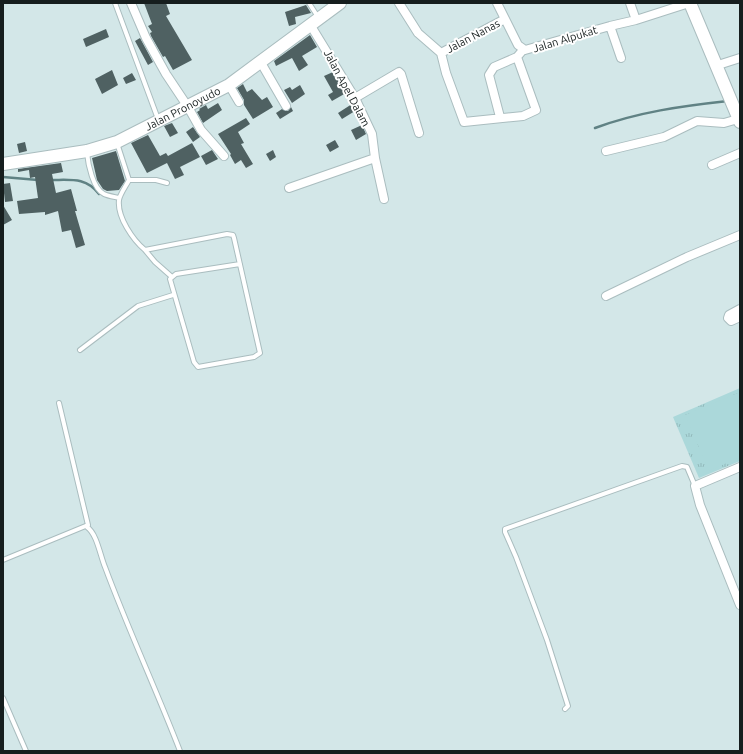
<svg xmlns="http://www.w3.org/2000/svg" width="743" height="754" font-family="Ubuntu,sans-serif">
<style>
.grass{fill:url(#grass-tufts)}
.pitch{fill:#abd8da}
.lines{fill:none;stroke-linecap:round;stroke-linejoin:round}
.stream{stroke:#608284;stroke-width:2.5}
.building{fill:#4f6162}
.service-casing{stroke:#aabdbf;stroke-width:6}
.minor-casing{stroke:#aabdbf;stroke-width:10}
.secondary-casing{stroke:#aabdbf;stroke-width:14}
.service{stroke:#fff;stroke-width:4}
.minor{stroke:#fff;stroke-width:8}
.secondary{stroke:#fff;stroke-width:12}
.labels{text-anchor:middle;dominant-baseline:central;stroke-width:4;stroke-linejoin:round;paint-order:stroke}
.street-label{font-size:11px;fill:#161e1e;stroke:#fff}
</style>
<defs>
<pattern id="grass-tufts" width="24" height="20" patternUnits="userSpaceOnUse"><rect width="24" height="20" fill="#abd8da"/><path d="M3 7l-1-3M5 7V3M7 7l1-3M15 17l-1-3M17 17v-4M19 17l1-3" fill="none" stroke="#92b9bb"/></pattern>
</defs>
<rect width="100%" height="100%" fill="#d3e7e8"/>
<path class="grass" d="M740,388V461L699,478L673,417Z"/>
<path class="pitch" d="M740,392V457L709,471L685,415Z"/>
<g class="lines">
<path class="stream" d="M595,128C638,112 682,106 728,101
M3,177L38,180
M51,180C71,180 86,177 99,194"/>
</g>
<path class="building" d="M144,3H166L170,14L166,16L192,60L173,70L165,56L163,57L151,36L150,33L152,32L148,26L152,24Z
M306,5L311,13L295,17L296,24L289,26L285,12Z
M106,29L109,37L86,47L83,39Z
M310,35L317,47L302,56L308,65L299,71L292,58L276,66L274,61Z
M140,38L153,62L148,65L135,41Z
M112,70L118,85L102,94L95,79Z
M333,72L346,93L332,101L328,95L333,92L324,76Z
M132,73L136,80L126,84L123,78Z
M243,84L247,92L252,89L262,100L267,97L273,107L253,119L244,105V100L237,88Z
M300,85L305,94L292,103L284,90L290,87L292,90Z
M218,103L222,110L203,123L197,112L200,110L199,109L206,105L208,109Z
M352,104L355,111L342,119L338,113Z
M291,107L293,111L280,119L276,113L282,109L288,111Z
M246,118L250,124L238,132L244,143L241,144L253,164L246,168L241,160L235,164L230,155L231,154L218,134Z
M172,123L178,133L170,137L164,126Z
M362,125L366,134L356,140L351,130Z
M193,127L200,137L193,142L186,132Z
M148,135L160,156L166,153L168,156L192,143L200,157L180,167L184,175L175,179L167,163L147,173L131,143Z
M335,140L339,147L330,152L326,145Z
M25,142L27,151L19,153L17,144Z
M212,150L218,159L206,165L201,156Z
M273,150L276,157L270,161L266,154Z
M116,151L125,181L119,190L107,191L103,189L97,180L92,158Z
M61,163L63,172L52,174L56,193L71,189L77,211H75L85,245L76,248L71,230L62,232L58,211L45,215V212L19,214L17,201L38,198L35,177L30,178L29,170L18,172V169Z
M10,183L13,201L5,202L3,184Z
M3,205L12,220L3,225Z"/>
<g class="lines">
<g class="service-casing">
<path id="service" d="M115,3L158,119
M309,3L318,17
M117,143L129,180C126,186 120,194 119,200C117,217 133,240 145,250L227,234L233,235L234,238L260,353L254,357L198,367L194,362L170,279L176,274L240,264
M87,153C88,164 93,189 104,194C108,196 115,197 119,198
M129,180H156L167,183
M145,250L155,262L172,277
M80,350L138,306L173,295
M87,527C97,534 100,555 105,567C128,629 156,689 180,751
M3,560L88,525L59,403
M3,698L26,751
M565,709L568,706L547,640L516,557L505,532V529L682,466L687,467L695,486"/>
</g>
<g class="minor-casing">
<path id="minor" d="M131,3L146,38L166,74L188,107L201,130L224,156
M399,3L418,33L441,53L446,73L464,122L523,116L536,110L517,57L523,50
M497,3L518,45L525,50L610,26L636,20L689,3
M630,3L636,20
M610,26L621,58
M441,53L505,19
M260,61L286,106
M715,66L740,58
M229,85L239,102
M355,98L399,72L401,74L419,133
M500,117L489,75L494,67L517,57
M606,151L664,137L697,121L724,123L738,119
M375,158L384,199
M712,165L740,153
M289,188L375,158L372,134L355,98L311,26
M606,296L687,257L740,235
M740,309L729,315L728,318L731,321L740,317
M740,467L695,486L700,505L740,605"/>
</g>
<g class="secondary-casing">
<g id="secondary">
<path d="M690,3L740,122"/>
<path id="s1" d="M3,164L87,151L117,142L229,85L340,3"/>
</g>
</g>
<use href="#service" class="service"/>
<use href="#minor" class="minor"/>
<use href="#secondary" class="secondary"/>
</g>
<g class="labels">
<g class="street-label">
<text transform="translate(473 36) rotate(-28)">Jalan Nanas</text>
<text transform="translate(565 39) rotate(-17)">Jalan Alpukat</text>
<text transform="translate(347 88) rotate(62)">Jalan Apel Dalam</text>
<text stroke="none"><textPath href="#s1" startOffset="190">Jalan Pronoyudo</textPath></text>
</g>
</g>
<rect width="743" height="754" fill="none" stroke="#161e1e" stroke-width="8"/>
</svg>
